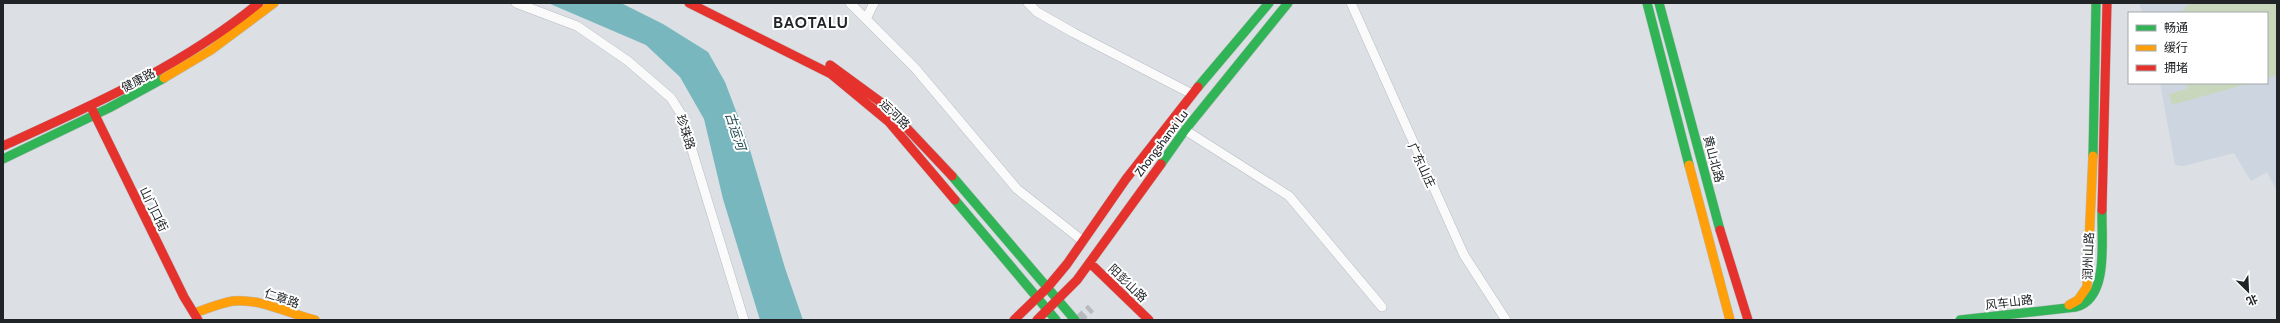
<svg xmlns="http://www.w3.org/2000/svg" width="2280" height="323" font-family="Cabin,'Noto Sans SC',sans-serif">
<style>
.built{fill:#cdd5e0}
.green{fill:#c8d7bc}
.water{fill:#78b7bd}
.lines{fill:none;stroke-linecap:round;stroke-linejoin:round}
.street-tunnel{stroke:#b7babf;stroke-width:9;stroke-dasharray:9 4.5;stroke-linecap:butt}
.street-casing{stroke:#b8bcc0;stroke-width:10}
.fast-casing{stroke:#b8bcc0;stroke-width:10}
.slow-casing{stroke:#b8bcc0;stroke-width:10}
.jam-casing{stroke:#b8bcc0;stroke-width:10}
.street{stroke:#fafafb;stroke-width:9}
.fast{stroke:#30b455;stroke-width:9}
.slow{stroke:#ff9f0a;stroke-width:9}
.jam{stroke:#e5322d;stroke-width:9}
.labels{text-anchor:middle;dominant-baseline:central;stroke-width:4;stroke-linejoin:round;paint-order:stroke}
.street-label{font-size:12px;fill:#212427;stroke:#fff}
.water-label{font-size:13px;font-style:italic;fill:#244d50;stroke:#fff}
.district-label{font-size:16px;font-weight:bold;letter-spacing:1px;fill:#212427;stroke:#fff}
</style>
<rect width="100%" height="100%" fill="#dce0e5"/>
<path class="built" d="M2139,3H2277V191L2267,172L2251,181L2234,153L2183,166L2175,165L2160,83H2267V13H2142Z"/>
<path class="green" d="M2195,3H2277V75L2267,78V13H2181L2187,5Z
M2184,83H2250L2172,105L2169,94L2189,88Z"/>
<path class="water" d="M548,3H621L663,24L708,52L725,82L747,140L785,268L803,320H760L723,199L704,119L680,77L646,45Z"/>
<g class="lines">
<path class="street-tunnel" d="M1078,320L1091,308"/>
<g class="street-casing">
<path id="street" d="M516,3L577,26L628,61L671,98L681,114L744,320
M850,3L915,68L1017,189L1083,241
M1028,3L1037,12L1074,33L1192,94
M1351,3L1464,255L1506,320
M866,19L874,3
M1185,130L1289,196L1382,307"/>
</g>
<g class="fast-casing">
<path id="fast" d="M1647,3L1689,165
M1659,3L1720,230
M1198,87L1269,3
M2093,156L2096,3
M3,159L109,108L164,78
M1161,164L1185,130L1288,3
M952,176L1075,320
M955,200L1056,320
M1960,320L2076,307C2110,298 2101,238 2102,210"/>
</g>
<g class="slow-casing">
<path id="slow" d="M164,78L211,50L274,3
M1689,165L1730,320
M2069,305L2078,300L2087,287L2093,156
M194,313C207,309 220,303 233,301C261,298 289,314 315,320"/>
</g>
<g class="jam-casing">
<path id="jam" d="M689,3L831,74L889,122L955,200
M830,65L886,106L952,176
M92,109L184,297L198,320
M3,146C93,105 182,66 259,3
M2102,210L2107,3
M1720,230L1748,320
M1090,263L1149,320
M1014,320L1047,288L1067,264L1126,179L1198,87
M1037,320L1077,280L1161,164"/>
</g>
<use href="#street" class="street"/>
<use href="#fast" class="fast"/>
<use href="#slow" class="slow"/>
<use href="#jam" class="jam"/>
</g>
<g class="labels">
<g class="street-label">
<text transform="translate(138 80) rotate(-28)">健康路</text>
<text transform="translate(895 114) rotate(44)">运河路</text>
<text transform="translate(686 132) rotate(72)">珍珠路</text>
<text transform="translate(1161 143) rotate(-53)">Zhongshanxi Lu</text>
<text transform="translate(1714 159) rotate(75)">黄山北路</text>
<text transform="translate(1422 165) rotate(65)">广东山庄</text>
<text transform="translate(154 209) rotate(64)">山门口街</text>
<text transform="translate(2088 256) rotate(-88)">润州山路</text>
<text transform="translate(1128 283) rotate(44)">阳彭山路</text>
<text transform="translate(282 298) rotate(19)">仁章路</text>
<text transform="translate(2009 302) rotate(-7)">风车山路</text>
</g>
<g class="water-label">
<text transform="translate(736 131) rotate(72)">古运河</text>
</g>
<g class="district-label">
<text x="811" y="22">BAOTALU</text>
</g>
</g>
<rect width="2280" height="323" fill="none" stroke="#212427" stroke-width="8"/>
<rect x="2128" y="12" width="140" height="72" fill="#ffffff" stroke="#a6a7a9"/>
<rect x="2136" y="25" width="20" height="6" fill="#30b455" stroke="#a6a7a9"/>
<text x="2164" y="32" font-size="12" fill="#212427">畅通</text>
<rect x="2136" y="45" width="20" height="6" fill="#ff9f0a" stroke="#a6a7a9"/>
<text x="2164" y="52" font-size="12" fill="#212427">缓行</text>
<rect x="2136" y="65" width="20" height="6" fill="#e5322d" stroke="#a6a7a9"/>
<text x="2164" y="72" font-size="12" fill="#212427">拥堵</text>
<g transform="translate(2248 291) rotate(156)" stroke="#ffffff" stroke-width="3" paint-order="stroke">
<path d="M0-3L7 15L0 10L-7 15Z" fill="#212427"/>
<text y="-6" font-size="11" font-weight="bold" text-anchor="middle" fill="#212427">北</text>
</g>
</svg>
